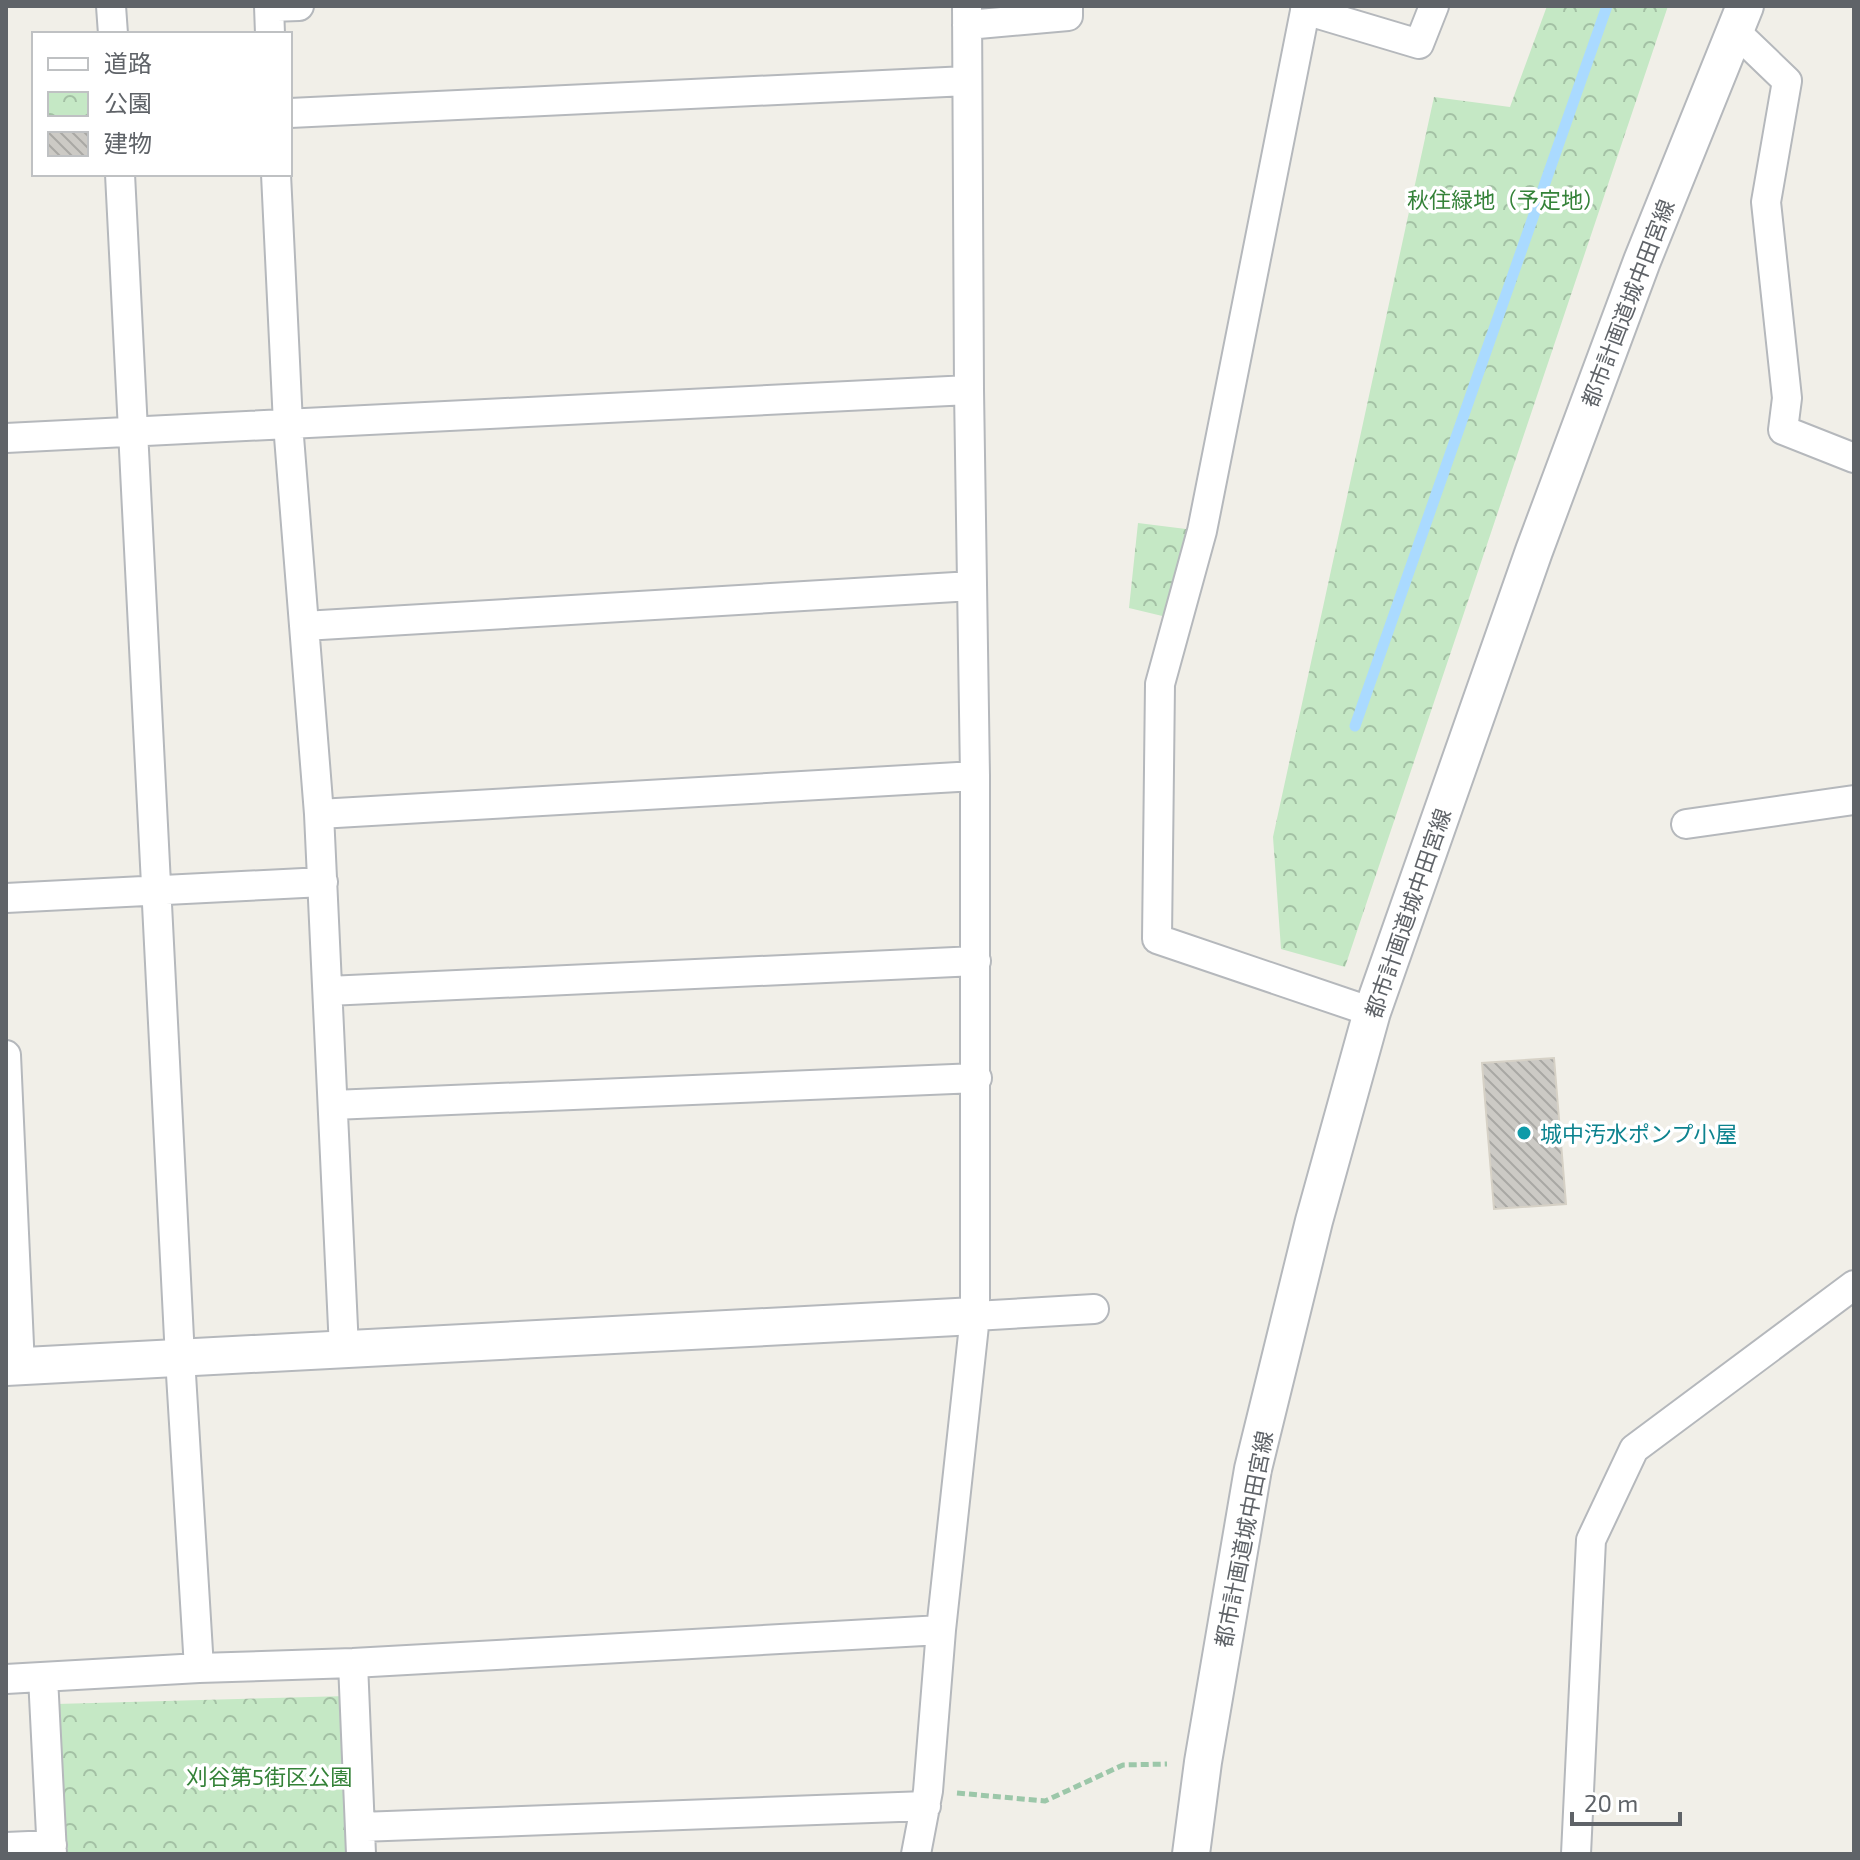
<svg xmlns="http://www.w3.org/2000/svg" width="1860" height="1860" font-family="'Exo 2','Noto Sans JP',sans-serif">
<style>
.park{fill:url(#park-crowns)}
.lines{fill:none;stroke-linecap:round;stroke-linejoin:round}
.stream{stroke:#aadaff;stroke-width:11}
.building{fill:url(#building-back-hatch);stroke:#d6d1c6;stroke-width:2}
.minor-casing{stroke:#b5b8bc;stroke-width:32}
.tertiary-casing{stroke:#b5b8bc;stroke-width:40}
.path{stroke:#9cc7a9;stroke-width:5;stroke-dasharray:8 4;stroke-linecap:butt}
.minor{stroke:#fff;stroke-width:28}
.tertiary{stroke:#fff;stroke-width:36}
.culture-dot{fill:#0f9aa8;stroke:#fff;stroke-width:3}
.labels{text-anchor:middle;dominant-baseline:central;stroke-width:7;stroke-linejoin:round;paint-order:stroke}
.park-label{font-size:22px;fill:#348238;stroke:#fff}
.street-label{font-size:22px;fill:#5f6368;stroke:#fff}
.culture-label{font-size:22px;fill:#0d838f;stroke:#fff;text-anchor:start}
</style>
<defs>
<pattern id="park-crowns" width="20" height="18" patternUnits="userSpaceOnUse" patternTransform="scale(2)"><rect width="20" height="18" fill="#c5e8c5"/><path d="M2 6a3 3 0 1 1 6 0M12 15a3 3 0 1 1 6 0" fill="none" stroke="#a3c0a4"/></pattern>
<pattern id="building-back-hatch" width="6" height="6" patternUnits="userSpaceOnUse" patternTransform="scale(2)"><rect width="6" height="6" fill="#cccac5"/><path d="M-1 5l2 2M0 0l6 6M5-1l2 2" fill="none" stroke="#a9a8a4"/></pattern>
</defs>
<rect width="100%" height="100%" fill="#f1efe8"/>
<path class="park" d="M1547,6H1668L1345,967L1281,949L1273,837L1434,97L1510,107Z
M1138,523L1202,531L1179,620L1129,608Z
M347,1696L353,1854H60L56,1704Z"/>
<g class="lines">
<path class="stream" d="M1355,726L1607,6"/>
</g>
<path class="building" d="M1554,1058L1566,1204L1494,1209L1482,1063Z"/>
<g class="lines">
<g class="minor-casing">
<path id="minor" d="M111,6L113,34
M269,6L270,34
M1306,6L1202,531L1160,684L1157,939L1372,1012
M270,7L299,6
M1305,10L1419,44L1434,6
M967,25L1068,16V6
M1735,31L1787,81L1766,202L1787,398L1783,430L1854,458
M290,113L967,81
M120,174L180,1358L199,1668
M276,174L288,424L319,814L344,1349
M6,438L969,390
M304,626L972,586
M319,814L975,776
M1686,824L1854,800
M6,898L323,882
M328,991L976,961
M6,1055L20,1367
M333,1105L977,1078
M975,1316L1094,1309
M353,1663L361,1854
M43,1677L52,1854
M6,1679L199,1668L353,1663L941,1630
M360,1827L926,1806
M6,1847L52,1845
M916,1854L928,1791L941,1630L975,1316V776L969,390L967,6
M1576,1854L1591,1540L1634,1449L1854,1285"/>
</g>
<g class="tertiary-casing">
<path id="tertiary" d="M6,1367L975,1316
M1191,1854L1203,1762L1253,1469L1314,1221L1372,1012L1534,551L1642,261L1745,6"/>
</g>
<path class="path" d="M957,1793L1045,1801L1123,1765L1167,1764"/>
<use href="#minor" class="minor"/>
<use href="#tertiary" class="tertiary"/>
</g>
<circle class="culture-dot" cx="1524" cy="1133" r="8"/>
<g class="labels">
<g class="park-label">
<text x="1506" y="199">秋住緑地（予定地）</text>
<text x="269" y="1776">刈谷第5街区公園</text>
</g>
<g class="street-label">
<text transform="translate(1627 303) rotate(-69)">都市計画道城中田宮線</text>
<text transform="translate(1407 913) rotate(-71)">都市計画道城中田宮線</text>
<text transform="translate(1243 1539) rotate(-79)">都市計画道城中田宮線</text>
</g>
<g class="culture-label">
<text x="1540" y="1133">城中汚水ポンプ小屋</text>
</g>
</g>
<rect width="1860" height="1860" fill="none" stroke="#5f6368" stroke-width="16"/>
<rect x="32" y="32" width="260" height="144" fill="#ffffff" stroke="#bfc1c3" stroke-width="2"/>
<rect x="48" y="58" width="40" height="12" fill="#ffffff" stroke="#bfc1c3" stroke-width="2"/>
<text x="104" y="72" font-size="24" fill="#5f6368">道路</text>
<rect x="48" y="92" width="40" height="24" fill="url(#park-crowns)" stroke="#bfc1c3" stroke-width="2"/>
<text x="104" y="112" font-size="24" fill="#5f6368">公園</text>
<rect x="48" y="132" width="40" height="24" fill="url(#building-back-hatch)" stroke="#bfc1c3" stroke-width="2"/>
<text x="104" y="152" font-size="24" fill="#5f6368">建物</text>
<path d="M1572 1812v12h108v-12" fill="none" stroke="#5f6368" stroke-width="4"/>
<text x="1584" y="1812" font-size="24" fill="#5f6368" stroke="#ffffff" stroke-width="6" paint-order="stroke">20 m</text>
</svg>
